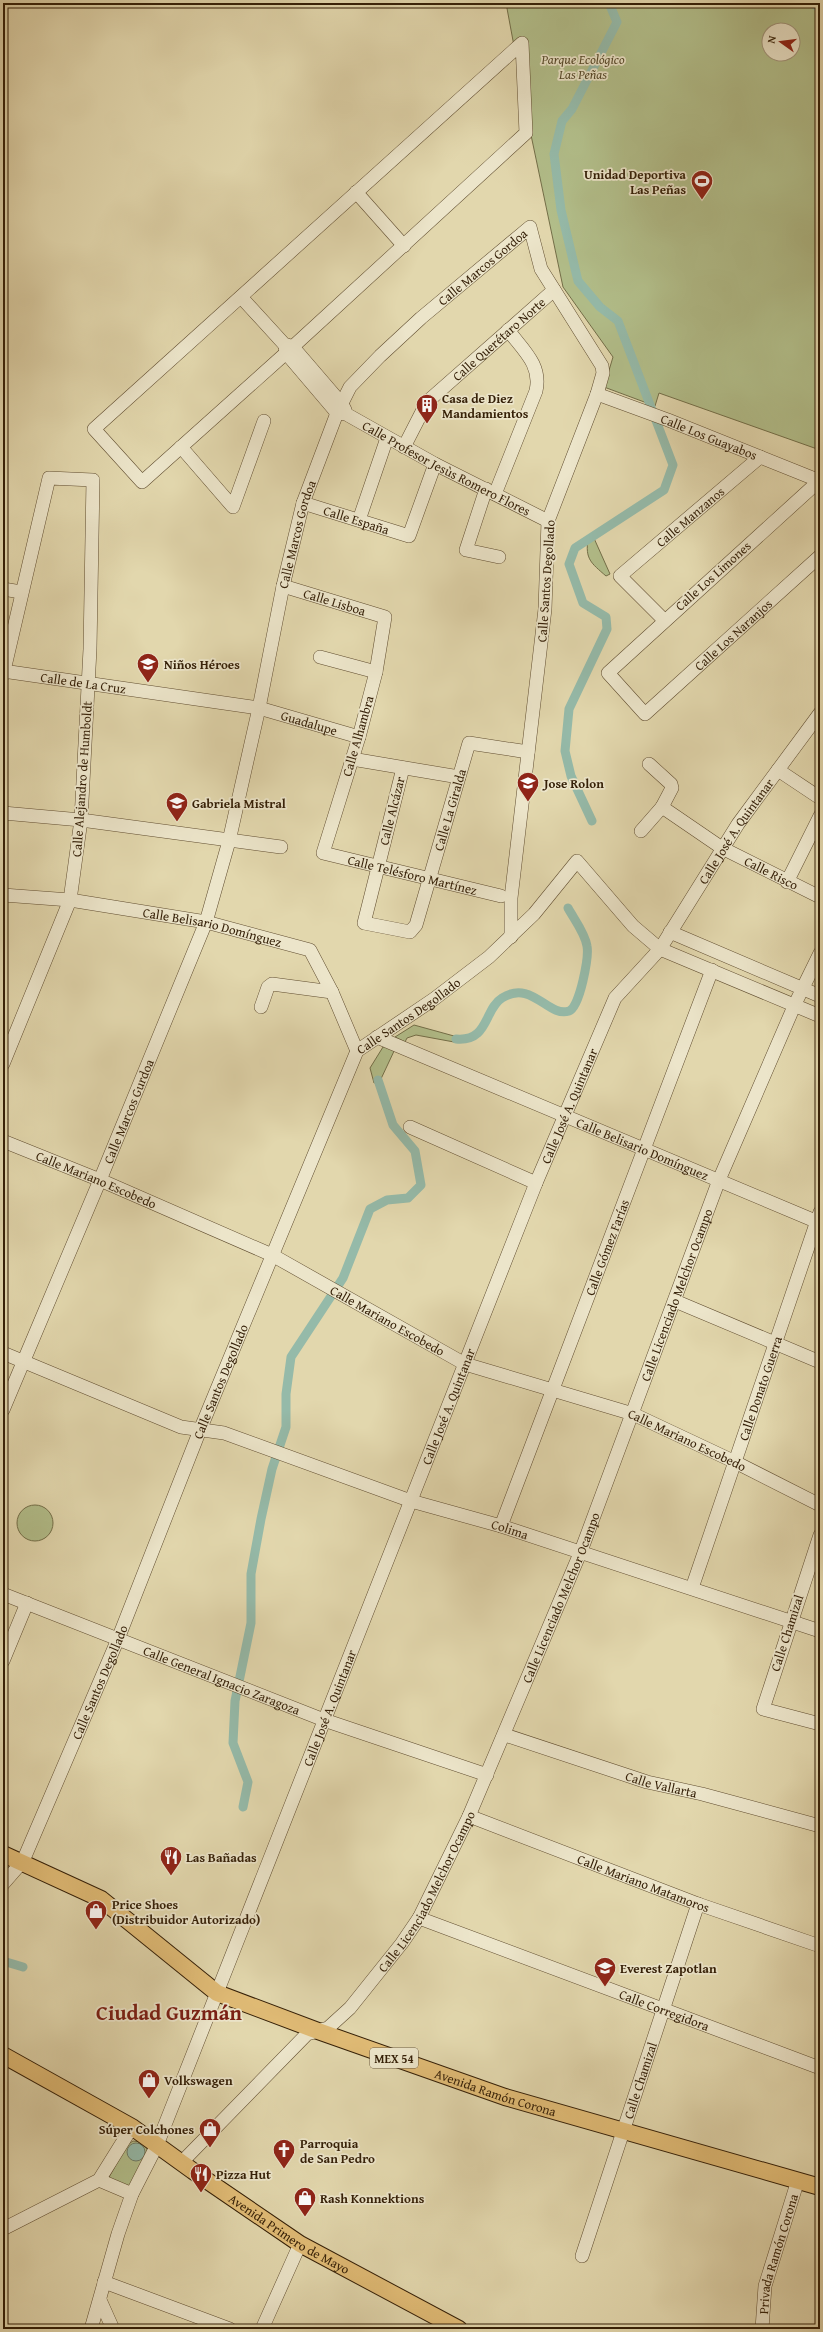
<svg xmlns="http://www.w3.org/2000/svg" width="823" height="2332" font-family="'Gentium Book Plus',serif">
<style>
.green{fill:#b2be8a;stroke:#736e48;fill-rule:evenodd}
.water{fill:#95baa9;stroke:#6e7c68}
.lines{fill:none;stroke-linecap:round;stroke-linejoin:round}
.canal{stroke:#95baa9;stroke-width:9}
.minor-casing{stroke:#604d30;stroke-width:14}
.major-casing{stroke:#341f07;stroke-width:18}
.minor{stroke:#ece5ca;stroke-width:13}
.major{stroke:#e1bc76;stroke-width:16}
.labels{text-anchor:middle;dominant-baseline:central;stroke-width:3.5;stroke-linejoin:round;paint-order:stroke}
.shield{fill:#ece5ca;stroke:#6b5a42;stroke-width:1}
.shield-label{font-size:12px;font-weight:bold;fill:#341f07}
.park-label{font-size:13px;font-style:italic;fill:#544728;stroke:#ece5ca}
.poi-label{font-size:13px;font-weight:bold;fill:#341f07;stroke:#ece5ca;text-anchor:start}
.street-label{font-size:13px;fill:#341f07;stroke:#ece5ca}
.town-label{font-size:21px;font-weight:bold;fill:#7a1f14;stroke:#ece5ca}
</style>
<rect width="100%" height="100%" fill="#e2d7ad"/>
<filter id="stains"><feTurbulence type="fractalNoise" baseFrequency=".005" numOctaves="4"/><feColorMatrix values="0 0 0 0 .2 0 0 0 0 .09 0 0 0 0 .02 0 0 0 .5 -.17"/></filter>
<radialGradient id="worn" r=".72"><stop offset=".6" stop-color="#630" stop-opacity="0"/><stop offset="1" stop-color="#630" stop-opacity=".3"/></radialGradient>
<path class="green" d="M506,3H820V450L659,393L655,406L604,387L613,357L563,287L527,116ZM769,30H793V54H769Z
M593,536L610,574L606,576C591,563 585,559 588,539Z
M414,1025L454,1036V1042L416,1035L407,1038L405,1042L395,1037Z
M386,1046L395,1049L380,1081L374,1083L370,1068L383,1047Z
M17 1523a18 18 0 1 1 36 0a18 18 0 1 1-36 0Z
M133,2141L142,2142L147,2148V2156L131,2189L108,2179L127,2145Z"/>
<path class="water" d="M127 2152a9 9 0 1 1 18 0a9 9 0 1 1-18 0Z"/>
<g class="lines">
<path class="canal" d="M812,3L820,9
M592,821L571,776L565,751L569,709L607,629L606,617L583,603L569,564L575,548L664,490L673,465L618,321L600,307L578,281L561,210L554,154L562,121L572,109L617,22L609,3
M456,1039C489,1042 484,1009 502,998C532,979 548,1018 569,1011C580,1007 589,957 587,946C585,933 574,919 568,908
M243,1807L248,1782L233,1743L235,1701L251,1623V1574L261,1519L272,1469L286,1427V1394L291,1357L343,1278L370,1209L387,1200L408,1198L421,1185L415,1151L393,1125L378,1080
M3,1961L23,1967"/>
<g class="minor-casing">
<g id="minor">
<path d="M522,43L526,133L286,353L142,482L94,429Z"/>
<path d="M356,192L404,246"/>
<path d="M241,297L284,344L293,347L342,404L345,410"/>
<path id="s1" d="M285,345L286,353L337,413L346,414L435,464L548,521"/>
<path id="s2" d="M597,394L668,420L820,481"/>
<path d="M181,447L233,507L264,421"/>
<path id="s3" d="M404,447L427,402L554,290"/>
<path id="s4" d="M819,481L608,673L645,714L820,556"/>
<path d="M486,489L466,550L499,557"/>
<path d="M495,494L536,391C542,365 523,350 508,330"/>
<path id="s5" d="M303,503L409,536L435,464"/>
<path d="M359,520L387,438"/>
<path id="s6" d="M283,586L385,617L376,672L359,737L323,853L501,896"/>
<path d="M3,589L21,592"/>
<path id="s7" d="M664,620L620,576L760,457"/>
<path d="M320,657L376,672"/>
<path id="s8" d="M3,671L259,708L359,737"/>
<path d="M3,675L49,478L93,480L90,649L81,820L70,900L3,1064"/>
<path d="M352,759L459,777"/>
<path id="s9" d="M403,768L364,923L410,932L416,925L469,743L528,752"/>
<path d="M778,770L820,798"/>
<path id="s10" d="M662,807L722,848L820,897"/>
<path d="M3,813L81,820L281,847"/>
<path d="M641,831L662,807L672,788L671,784L649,764"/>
<path d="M787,882L820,816"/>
<path id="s11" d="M3,895L70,900L206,922L310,950L332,992L357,1051"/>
<path d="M670,932L820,996"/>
<path d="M261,1007L268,987L272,984L332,992"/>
<path id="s12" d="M377,1037L820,1223"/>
<path d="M410,1127L536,1183"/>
<path id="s13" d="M3,1141L100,1180L272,1255L465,1364L633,1414L733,1461L820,1505"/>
<path d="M675,1301L820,1362"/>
<path id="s14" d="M3,1353L181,1427L224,1433L411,1501L501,1526L820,1631"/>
<path id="s15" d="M3,1410L100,1180L206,922L229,841L259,708L283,586L303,503L337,413L350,387L380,356L421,318L530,227L541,269L602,366L603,373L597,394L548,521L545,609L511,898V937"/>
<path id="s16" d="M501,1526L712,970"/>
<path d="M820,1535L763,1709L820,1724"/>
<path id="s17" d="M692,1588L820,1212"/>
<path id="s18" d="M3,1594L324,1720L487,1775"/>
<path d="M3,1661L27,1603"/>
<path id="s19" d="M505,1735L647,1782L702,1794L820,1826"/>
<path id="s20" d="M469,1816L698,1904L820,1946"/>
<path id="s21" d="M3,1884L23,1861L118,1639L200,1430L357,1051L434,999L489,957L534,914L577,861L633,926L660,949L820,1016"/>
<path id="s22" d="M419,1918L820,2068"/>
<path id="s23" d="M181,2163L307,2034L328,2028L350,2008L402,1943L419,1918L469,1816L581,1551L719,1180L795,1004L820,953"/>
<path d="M99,2180L132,2194"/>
<path d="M3,2229L99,2180L132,2127"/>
<path id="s24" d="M582,2256L698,1904"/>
<path d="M104,2282L230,2329"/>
<path d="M100,2300L113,2329"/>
<path id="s25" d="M91,2329L118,2234L132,2194L157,2145L536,1183L615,998L660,949L738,824L820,713"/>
<path d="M262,2329L300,2244"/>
<path id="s26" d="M762,2329L765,2286L798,2180"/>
</g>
</g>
<g class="major-casing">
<g id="major">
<path id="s27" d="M3,1854L101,1899L217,1993L318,2031L505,2097L820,2187"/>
<path id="s28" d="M3,2055L132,2127L193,2171L300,2244L459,2329"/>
</g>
</g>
<use href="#minor" class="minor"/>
<use href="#major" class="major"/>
</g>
<defs>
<g id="stadium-pin" transform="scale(1.15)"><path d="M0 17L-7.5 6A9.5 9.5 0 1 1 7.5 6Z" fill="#8f2418" stroke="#ece5ca"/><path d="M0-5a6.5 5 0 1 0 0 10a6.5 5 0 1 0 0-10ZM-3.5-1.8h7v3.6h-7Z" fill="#fff"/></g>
<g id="building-pin" transform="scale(1.15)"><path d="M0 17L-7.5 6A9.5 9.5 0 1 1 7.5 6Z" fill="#8f2418" stroke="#ece5ca"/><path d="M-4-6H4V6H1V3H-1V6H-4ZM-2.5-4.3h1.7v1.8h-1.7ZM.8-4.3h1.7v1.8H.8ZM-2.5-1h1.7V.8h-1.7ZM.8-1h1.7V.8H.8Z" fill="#fff"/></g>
<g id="school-pin" transform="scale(1.15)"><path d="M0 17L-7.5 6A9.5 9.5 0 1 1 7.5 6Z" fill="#8f2418" stroke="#ece5ca"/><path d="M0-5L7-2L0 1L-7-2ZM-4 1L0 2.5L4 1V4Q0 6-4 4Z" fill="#fff"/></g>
<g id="restaurant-pin" transform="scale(1.15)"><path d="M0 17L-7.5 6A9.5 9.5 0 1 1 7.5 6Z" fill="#8f2418" stroke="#ece5ca"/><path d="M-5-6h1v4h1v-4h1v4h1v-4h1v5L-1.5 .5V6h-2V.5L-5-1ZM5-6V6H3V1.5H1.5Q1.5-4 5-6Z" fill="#fff"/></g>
<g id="shop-pin" transform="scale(1.15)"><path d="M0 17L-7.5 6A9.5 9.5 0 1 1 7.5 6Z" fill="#8f2418" stroke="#ece5ca"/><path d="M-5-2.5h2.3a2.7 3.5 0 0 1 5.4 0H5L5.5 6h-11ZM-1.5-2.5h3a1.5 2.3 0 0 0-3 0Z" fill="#fff"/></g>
<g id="church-pin" transform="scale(1.15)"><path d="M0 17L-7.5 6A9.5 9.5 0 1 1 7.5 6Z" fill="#8f2418" stroke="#ece5ca"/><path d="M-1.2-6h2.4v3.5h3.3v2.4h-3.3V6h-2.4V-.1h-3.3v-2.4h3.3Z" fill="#fff"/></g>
</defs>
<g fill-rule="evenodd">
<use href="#stadium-pin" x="702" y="181"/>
<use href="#building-pin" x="427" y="405"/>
<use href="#school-pin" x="148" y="664"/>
<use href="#school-pin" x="528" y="783"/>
<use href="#school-pin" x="177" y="803"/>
<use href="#restaurant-pin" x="171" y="1857"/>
<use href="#shop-pin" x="96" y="1911"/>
<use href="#school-pin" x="605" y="1968"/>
<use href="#shop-pin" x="149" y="2080"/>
<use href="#shop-pin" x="210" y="2129"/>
<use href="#church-pin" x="284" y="2150"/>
<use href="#restaurant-pin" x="201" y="2174"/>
<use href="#shop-pin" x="305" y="2198"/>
</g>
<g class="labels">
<rect class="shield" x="370" y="2048" width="48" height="20" rx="3"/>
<g class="shield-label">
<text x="394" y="2058">MEX 54</text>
</g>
<g class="park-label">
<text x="583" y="59">Parque Ecológico<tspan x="583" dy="15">Las Peñas</tspan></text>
</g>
<g class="poi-label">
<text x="686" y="174" text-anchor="end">Unidad Deportiva<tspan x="686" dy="15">Las Peñas</tspan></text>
<text x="442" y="398">Casa de Diez<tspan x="442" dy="15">Mandamientos</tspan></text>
<text x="164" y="664">Niños Héroes</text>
<text x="544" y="783">Jose Rolon</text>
<text x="192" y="803">Gabriela Mistral</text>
<text x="186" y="1857">Las Bañadas</text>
<text x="112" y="1904">Price Shoes<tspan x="112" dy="15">(Distribuidor Autorizado)</tspan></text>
<text x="620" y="1968">Everest Zapotlan</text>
<text x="164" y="2080">Volkswagen</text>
<text x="194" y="2129" text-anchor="end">Súper Colchones</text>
<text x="300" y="2143">Parroquia<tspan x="300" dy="15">de San Pedro</tspan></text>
<text x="216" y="2174">Pizza Hut</text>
<text x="320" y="2198">Rash Konnektions</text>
</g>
<g class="street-label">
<text stroke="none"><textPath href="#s15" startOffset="1263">Calle Marcos Gordoa</textPath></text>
<text stroke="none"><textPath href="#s3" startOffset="146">Calle Querétaro Norte</textPath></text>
<text stroke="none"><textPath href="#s2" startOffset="120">Calle Los Guayabos</textPath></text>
<text stroke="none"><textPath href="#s1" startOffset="210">Calle Profesor Jesùs Romero Flores</textPath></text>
<text stroke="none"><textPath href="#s7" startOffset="154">Calle Manzanos</textPath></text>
<text stroke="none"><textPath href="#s5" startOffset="56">Calle España</textPath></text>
<text stroke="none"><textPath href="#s15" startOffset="927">Calle Marcos Gordoa</textPath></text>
<text transform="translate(713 576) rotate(-42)">Calle Los Limones</text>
<text transform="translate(546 581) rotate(-86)">Calle Santos Degollado</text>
<text stroke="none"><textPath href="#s6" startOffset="54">Calle Lisboa</textPath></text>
<text stroke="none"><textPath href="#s4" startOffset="459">Calle Los Naranjos</textPath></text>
<text stroke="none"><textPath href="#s8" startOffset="81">Calle de La Cruz</textPath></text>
<text stroke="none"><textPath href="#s8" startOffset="311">Guadalupe</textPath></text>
<text transform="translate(358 736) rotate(-74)">Calle Alhambra</text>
<text transform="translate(82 779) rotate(-86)">Calle Alejandro de Humboldt</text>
<text stroke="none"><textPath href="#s9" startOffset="336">Calle La Giralda</textPath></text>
<text transform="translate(392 811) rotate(-76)">Calle Alcázar</text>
<text stroke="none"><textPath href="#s25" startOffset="1638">Calle José A. Quintanar</textPath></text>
<text stroke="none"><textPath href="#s10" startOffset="128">Calle Risco</textPath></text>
<text stroke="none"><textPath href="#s6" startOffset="443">Calle Telésforo Martínez</textPath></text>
<text stroke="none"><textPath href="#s11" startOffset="212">Calle Belisario Domínguez</textPath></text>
<text stroke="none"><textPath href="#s21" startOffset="969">Calle Santos Degollado</textPath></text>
<text stroke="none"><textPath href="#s25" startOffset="1314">Calle José A. Quintanar</textPath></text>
<text stroke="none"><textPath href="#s15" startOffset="324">Calle Marcos Gurdoa</textPath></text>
<text stroke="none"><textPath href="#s12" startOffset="288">Calle Belisario Domínguez</textPath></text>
<text stroke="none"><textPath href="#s13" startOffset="101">Calle Mariano Escobedo</textPath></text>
<text stroke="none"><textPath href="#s16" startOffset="298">Calle Gómez Farías</textPath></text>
<text stroke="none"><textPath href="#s23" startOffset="1020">Calle Licenciado Melchor Ocampo</textPath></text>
<text stroke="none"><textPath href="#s13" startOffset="425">Calle Mariano Escobedo</textPath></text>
<text stroke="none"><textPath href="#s21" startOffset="549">Calle Santos Degollado</textPath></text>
<text stroke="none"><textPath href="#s17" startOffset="211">Calle Donato Guerra</textPath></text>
<text stroke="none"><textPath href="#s25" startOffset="990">Calle José A. Quintanar</textPath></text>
<text stroke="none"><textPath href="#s13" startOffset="749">Calle Mariano Escobedo</textPath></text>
<text stroke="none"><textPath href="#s14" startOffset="538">Colima</textPath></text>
<text stroke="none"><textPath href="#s23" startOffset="696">Calle Licenciado Melchor Ocampo</textPath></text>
<text transform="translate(787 1633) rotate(-72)">Calle Chamizal</text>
<text stroke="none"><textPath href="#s18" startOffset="235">Calle General Ignacio Zaragoza</textPath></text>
<text stroke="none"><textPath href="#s21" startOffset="225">Calle Santos Degollado</textPath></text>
<text stroke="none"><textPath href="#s25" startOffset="666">Calle José A. Quintanar</textPath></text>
<text stroke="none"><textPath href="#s19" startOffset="164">Calle Vallarta</textPath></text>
<text stroke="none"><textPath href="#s20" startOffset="187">Calle Mariano Matamoros</textPath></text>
<text stroke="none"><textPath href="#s23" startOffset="372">Calle Licenciado Melchor Ocampo</textPath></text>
<text stroke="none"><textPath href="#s22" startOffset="262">Calle Corregidora</textPath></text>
<text stroke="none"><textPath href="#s24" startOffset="185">Calle Chamizal</textPath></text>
<text stroke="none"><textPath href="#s27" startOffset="553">Avenida Ramón Corona</textPath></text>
<text stroke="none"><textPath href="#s28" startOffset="338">Avenida Primero de Mayo</textPath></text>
<text stroke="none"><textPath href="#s26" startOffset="77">Privada Ramón Corona</textPath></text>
</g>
<g class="town-label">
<text x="169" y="2012">Ciudad Guzmán</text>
</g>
</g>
<rect width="823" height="2332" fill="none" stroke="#e2d7ad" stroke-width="16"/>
<rect x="4" y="4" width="815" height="2324" fill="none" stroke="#341f07" stroke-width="2"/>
<rect x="8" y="8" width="807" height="2316" fill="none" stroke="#341f07"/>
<g transform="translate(781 42) rotate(284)"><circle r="19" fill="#ece5ca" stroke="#a2967c"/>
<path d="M0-3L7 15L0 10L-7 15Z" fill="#8f2418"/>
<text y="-6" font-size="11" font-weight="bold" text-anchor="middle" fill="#341f07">N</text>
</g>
<rect width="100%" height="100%" filter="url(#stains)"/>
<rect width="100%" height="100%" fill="url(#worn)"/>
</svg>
